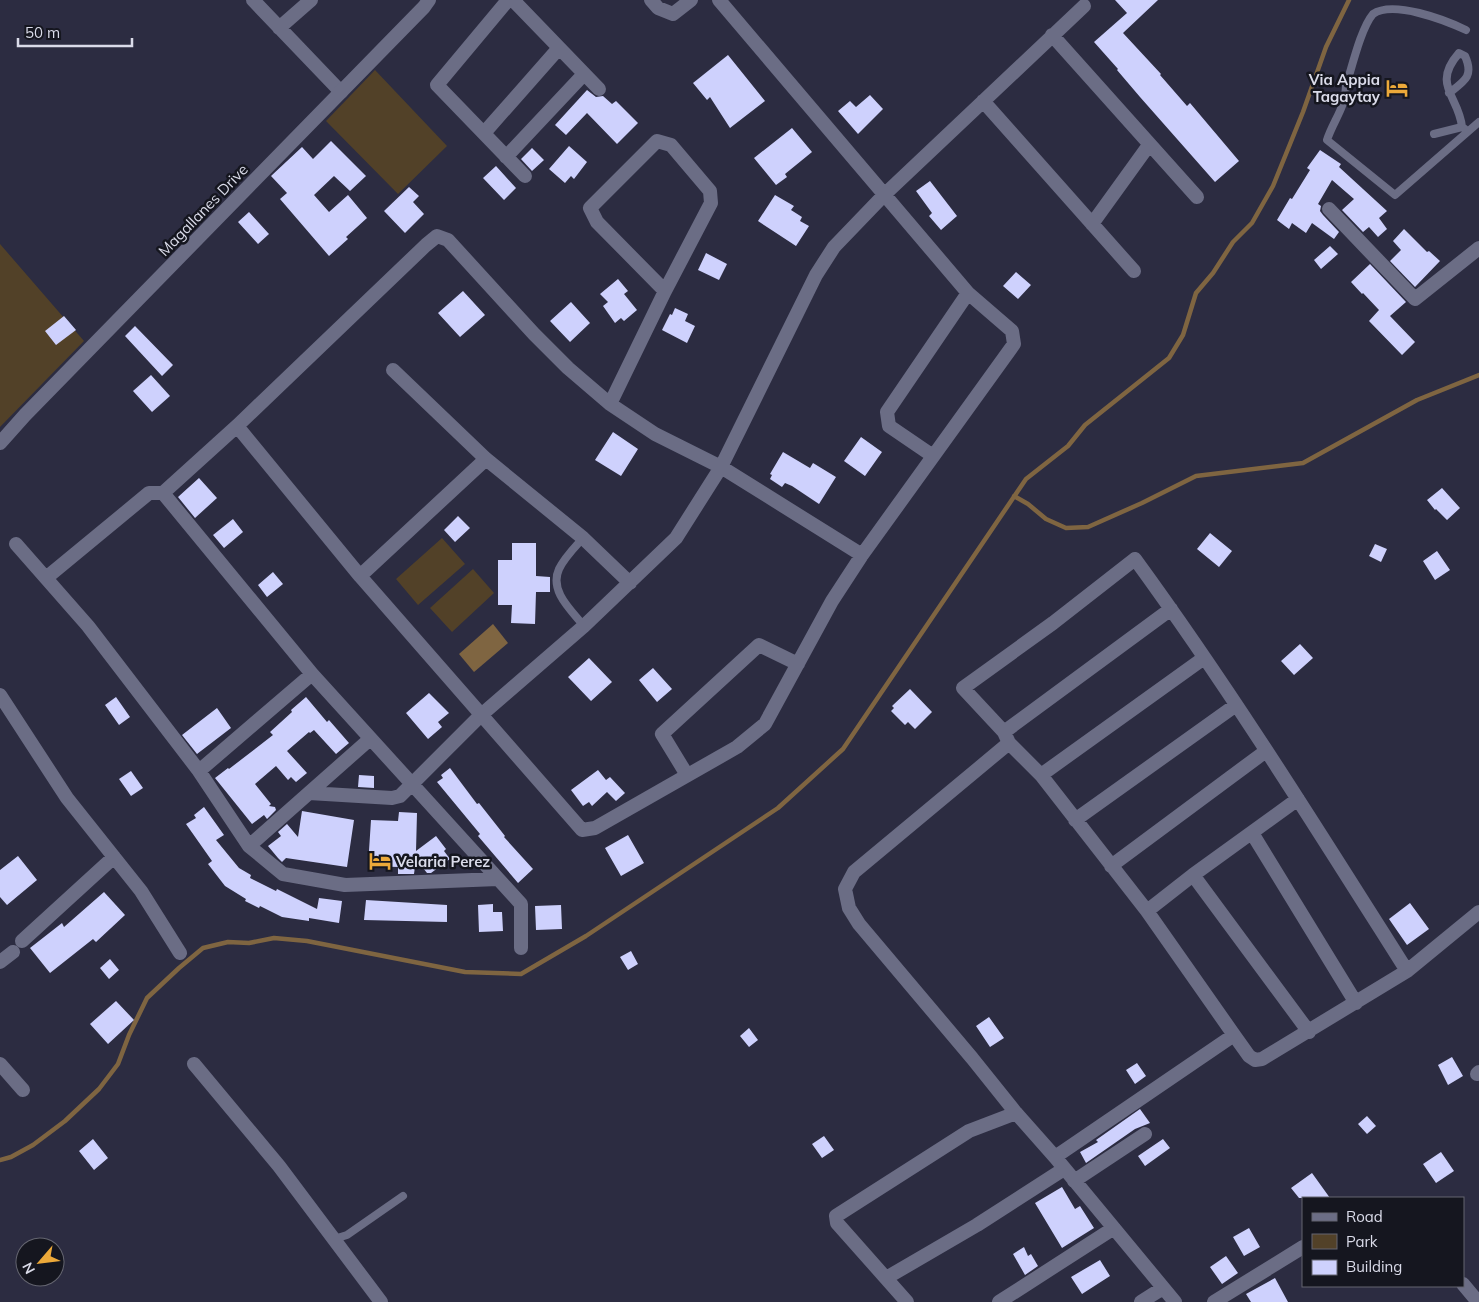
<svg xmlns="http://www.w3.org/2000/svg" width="1479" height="1302" font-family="Mulish,sans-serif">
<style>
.green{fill:#524128}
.water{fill:#7f6541}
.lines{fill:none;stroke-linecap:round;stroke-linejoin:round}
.stream{stroke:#7f6541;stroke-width:4.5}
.building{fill:#ced1fd}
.service{stroke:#6b6d85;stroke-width:8}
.minor{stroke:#6b6d85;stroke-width:14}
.tertiary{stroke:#6b6d85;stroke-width:14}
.labels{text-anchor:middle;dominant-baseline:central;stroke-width:5;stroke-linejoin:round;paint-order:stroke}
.poi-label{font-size:15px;font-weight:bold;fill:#dadbe9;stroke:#15161f;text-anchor:end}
.street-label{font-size:15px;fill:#dadbe9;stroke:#15161f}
</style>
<rect width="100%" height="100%" fill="#2c2c41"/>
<path class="green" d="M375,70L447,146L398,194L326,121Z
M0,244L84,341L0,427Z
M442,538L465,564L418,605L396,579Z
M473,569L494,593L452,632L430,608Z"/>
<path class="water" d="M493,624L508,643L474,672L459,654Z"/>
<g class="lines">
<path class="stream" d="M1014,496L1028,504L1046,519L1066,528L1088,527L1142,503L1196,476L1303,463L1417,400L1479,375
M0,1160L11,1157L33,1145L65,1121L99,1089L118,1064L129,1035L147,998L179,968L203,948L228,942L249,943L274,938L307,941L465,972L521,974L586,936L778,808L843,749L1026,479L1068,446L1085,425L1169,358L1183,335L1196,293L1213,273L1233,242L1252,223L1273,186L1303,112L1326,47L1349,0"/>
</g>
<path class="building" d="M1115,0H1158L1123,33L1161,74L1160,75L1187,106L1190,103L1239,161L1215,182L1140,97L1117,70L1118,69L1094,42L1127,13Z
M728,55L765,101L730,128L710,97L707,100L693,83Z
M587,90L596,97L603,96L612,104L616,101L638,123L617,144L587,113L566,135L555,125Z
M870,95L883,109L858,134L838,111L850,101L856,107Z
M792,128L812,152L785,174L787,177L776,185L754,158Z
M331,141L366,176L350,191L334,176L314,195L329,212L348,195L367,218L346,237L348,239L329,256L280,199L287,193L271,176L302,147L313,159Z
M569,146L587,162L574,179L571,176L565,183L549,169Z
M532,148L544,160L532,171L521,159Z
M1320,150L1341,164L1339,167L1387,211L1379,218L1387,229L1378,237L1369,227L1363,232L1342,210L1354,199L1332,180L1318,204L1321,206L1320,211L1323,215L1339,232L1334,239L1312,223L1306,233L1292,223L1289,229L1277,220L1290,198L1292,199L1310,170L1307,168Z
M496,166L516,188L504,200L483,178Z
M930,181L957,216L941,230L929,216L932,213L916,191Z
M409,187L419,196L413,202L424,214L405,233L384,211Z
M775,195L794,206L791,210L802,217L800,221L809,226L796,246L758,221Z
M249,212L269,234L258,244L238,222Z
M1404,229L1427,252L1429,251L1440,261L1415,287L1390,261L1401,250L1393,241Z
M1330,246L1338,254L1321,269L1314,260Z
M706,253L727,264L719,280L698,270Z
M1370,264L1406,302L1390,316L1415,342L1402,355L1369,321L1379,310L1363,293L1362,294L1351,282Z
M1016,272L1031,285L1018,299L1003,286Z
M618,279L628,291L624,294L637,310L624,321L621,318L615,323L603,306L608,302L600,294Z
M463,291L485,315L460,337L438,313Z
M571,302L590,323L570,342L550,321Z
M675,308L688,314L685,321L695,326L687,343L662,330L670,314L672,315Z
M64,316L76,330L56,345L45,331Z
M135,326L173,365L162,376L125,336Z
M151,375L170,396L152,412L133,391Z
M613,432L638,449L621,476L595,460Z
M861,437L882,452L865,476L844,461Z
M783,452L810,468L813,463L836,477L819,504L792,486L785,483L782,487L770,479L772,475L770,474Z
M199,478L217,498L195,518L178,497Z
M1442,488L1460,508L1447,520L1436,509L1435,510L1427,500Z
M458,516L470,528L455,542L444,530Z
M233,519L243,532L224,548L213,535Z
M1210,533L1232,551L1219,567L1197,549Z
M512,543H536V576L550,577V592H536L535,624L511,623L512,605H498V560H512Z
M1375,544L1387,549L1381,562L1369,556Z
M1437,551L1450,570L1435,580L1423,561Z
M273,572L283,584L267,597L258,585Z
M1300,644L1313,658L1294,675L1281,661Z
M589,658L612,682L591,701L568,677Z
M653,668L672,689L657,702L639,680Z
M910,689L932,712L915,729L908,722L905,725L891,711L894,708L892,706Z
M429,693L449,713L438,722L442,727L428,739L406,713Z
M116,697L130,717L119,725L105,705Z
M306,697L327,722L329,720L349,743L336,754L314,730L310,733L309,732L287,751L307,773L296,782L291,777L288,780L276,766L255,784L271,804L269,806L275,807L276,810L267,819L264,815L252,824L215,778L228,768L229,769L273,735L270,732L292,712L291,710Z
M217,708L231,728L197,754L182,735Z
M450,768L477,804L479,803L505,836L504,837L533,869L518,883L478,836L480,834L437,782L443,778L441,775Z
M598,770L606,780L610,777L625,793L616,801L607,792L592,806L589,802L583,806L571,790Z
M131,771L143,788L131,796L119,779Z
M359,775L374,776V788L358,787Z
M204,807L224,835L216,840L239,868L251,875L250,878L276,891L277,889L317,909L319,898L342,901L339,923L309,918V921L282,917L260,906L259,908L245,901L246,899L225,886L208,864L212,861L186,824L196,818L194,815Z
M302,811L354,820L347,867L286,858L282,862L278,858L268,846L281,836L278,832L287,824L298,837Z
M399,812L417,813L416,851L436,836L446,849L444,851L450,859L431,873H427L416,859L414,874H398V867L368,866L371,820L398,821Z
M628,835L644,863L621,876L605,848Z
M18,856L37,880L7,905L0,897V870Z
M104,892L125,915L96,942L93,939L50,973L30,948L62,923L64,927Z
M366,900L447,905V922L364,920Z
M1410,903L1429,929L1407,945L1389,919Z
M493,904V912H502L503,931L479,932L478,905Z
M561,905L562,929L536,930L535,906Z
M631,951L638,964L628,970L620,957Z
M110,959L119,970L109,979L100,968Z
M116,1001L134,1020L108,1044L90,1024Z
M989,1017L1004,1038L990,1047L976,1026Z
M749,1028L758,1040L749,1047L740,1036Z
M1452,1057L1463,1076L1448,1085L1438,1065Z
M1137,1063L1146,1076L1135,1084L1126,1070Z
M1140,1109L1150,1123L1135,1129L1086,1163L1080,1152L1098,1142L1096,1140Z
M1367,1116L1376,1126L1367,1134L1358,1124Z
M824,1136L834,1150L822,1158L812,1144Z
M93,1139L108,1158L94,1170L79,1151Z
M1163,1139L1170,1148L1145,1166L1138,1156Z
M1441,1152L1454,1171L1436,1183L1423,1164Z
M1312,1173L1330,1198H1299L1291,1188Z
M1062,1187L1075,1209L1080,1206L1094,1228L1062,1248L1035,1203Z
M1249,1228L1260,1247L1244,1256L1233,1237Z
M1024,1247L1028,1256L1031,1254L1038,1266L1025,1275L1013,1254Z
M1226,1256L1238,1273L1222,1284L1210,1267Z
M1100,1260L1110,1276L1082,1294L1071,1277Z
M1275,1278L1288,1302H1251L1246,1294Z"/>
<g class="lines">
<path class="service" d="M1466,30C1445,20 1393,0 1373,14C1361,28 1352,67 1346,86C1346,107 1333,121 1327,140L1395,195L1479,122
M1449,93C1465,81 1474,76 1465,56L1459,53C1431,85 1459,96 1462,127
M1434,134L1462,127L1465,129
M583,538C575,547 564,558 559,569C549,591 571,610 584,626
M334,1239L347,1235L403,1196"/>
<path class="minor" d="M253,0L341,92
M508,0L437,85L525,176
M513,0L599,89
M651,0L658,8L673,14L691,0
M279,28L311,0
M1052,35L1197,197
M983,101L1134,271
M484,133L559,48
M506,157L584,74
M1329,209L1415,299L1479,248
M1092,224L1149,145
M393,370L486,459L583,538L630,583
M610,404L665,291L711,203L710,191L671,145L657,141L590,208L597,222L665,291
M237,426L360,576L582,830L595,828L737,747L765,724L832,601L862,555L1014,344L1012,331L968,293L719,0
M933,456L889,426L887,412L968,293
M163,493L312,674L521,904V948
M16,544L88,626L199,771L249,846L283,874L345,885L498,879
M360,576L486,459
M46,578L149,493H163L237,426L426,245L437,236L448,240L534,334L568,368L610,404L655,434L721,467L862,555
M0,695L67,798L141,891L180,953
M1004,732L1171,609
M1009,743L854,872L845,889L849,908L859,924L972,1058L1016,1113L1055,1157L1175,1302
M199,771L312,674
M687,775L662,734L759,645L798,664
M1041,775L1204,658
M309,793L392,798L400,796L480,716L584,626L676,538L721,467L816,275L834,247L884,195L1084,6
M1075,820L1236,705
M1252,833L1356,1003
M249,846L370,739
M1111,866L1266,751
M1193,875L1309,1032
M1147,911L1193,875L1298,799
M22,941L114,857
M0,962L13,952
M1407,971C1319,832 1232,692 1135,559L1053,623L963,688L1004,732L1009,743L1041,775L1147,911L1234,1035L1249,1056L1255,1060L1262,1059L1407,971L1479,912
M0,1064L23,1090
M194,1064L279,1166L381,1302
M1477,1074L1479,1072
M1055,1157L1234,1035
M1074,1181L1145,1134
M886,1278L977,1225L1064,1169
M1463,1284L1478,1302
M907,1302L837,1223L836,1216L969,1131L1016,1113
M999,1302L1114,1228
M1141,1302L1163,1288
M1214,1302L1303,1247"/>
<path class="tertiary" d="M0,443L25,415L424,7L429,0"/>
</g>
<defs>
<g id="hotel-bare" transform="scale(1.725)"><path d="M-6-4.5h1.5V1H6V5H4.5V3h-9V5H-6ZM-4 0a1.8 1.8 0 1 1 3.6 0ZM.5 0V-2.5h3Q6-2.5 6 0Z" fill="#eca93a" stroke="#15161f" stroke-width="2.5" paint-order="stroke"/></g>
</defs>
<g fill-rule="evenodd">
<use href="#hotel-bare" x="1397" y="88"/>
<use href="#hotel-bare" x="380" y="861"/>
</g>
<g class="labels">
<g class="poi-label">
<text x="1380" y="79">Via Appia<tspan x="1380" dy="17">Tagaytay</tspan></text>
<text x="396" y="861" text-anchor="start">Velaria Perez</text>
</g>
<g class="street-label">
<text transform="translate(203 210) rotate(-46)">Magallanes Drive</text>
</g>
</g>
<rect x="1302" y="1197" width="162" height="90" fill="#15161f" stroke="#646570"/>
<rect x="1312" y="1213" width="25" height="8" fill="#6b6d85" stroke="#646570"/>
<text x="1346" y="1222" font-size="15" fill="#dadbe9">Road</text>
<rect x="1312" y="1234" width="25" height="15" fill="#524128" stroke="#646570"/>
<text x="1346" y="1247" font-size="15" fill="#dadbe9">Park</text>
<rect x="1312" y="1260" width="25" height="15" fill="#ced1fd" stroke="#646570"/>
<text x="1346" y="1272" font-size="15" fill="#dadbe9">Building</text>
<g transform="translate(40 1262) rotate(242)"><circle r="24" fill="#15161f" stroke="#646570"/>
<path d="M0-4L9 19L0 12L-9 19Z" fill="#eca93a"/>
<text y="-8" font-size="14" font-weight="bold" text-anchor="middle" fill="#dadbe9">N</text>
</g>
<path d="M18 38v8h114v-8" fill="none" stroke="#dadbe9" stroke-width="2.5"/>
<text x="25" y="38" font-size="15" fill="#dadbe9" stroke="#15161f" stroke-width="4" paint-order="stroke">50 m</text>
</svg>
